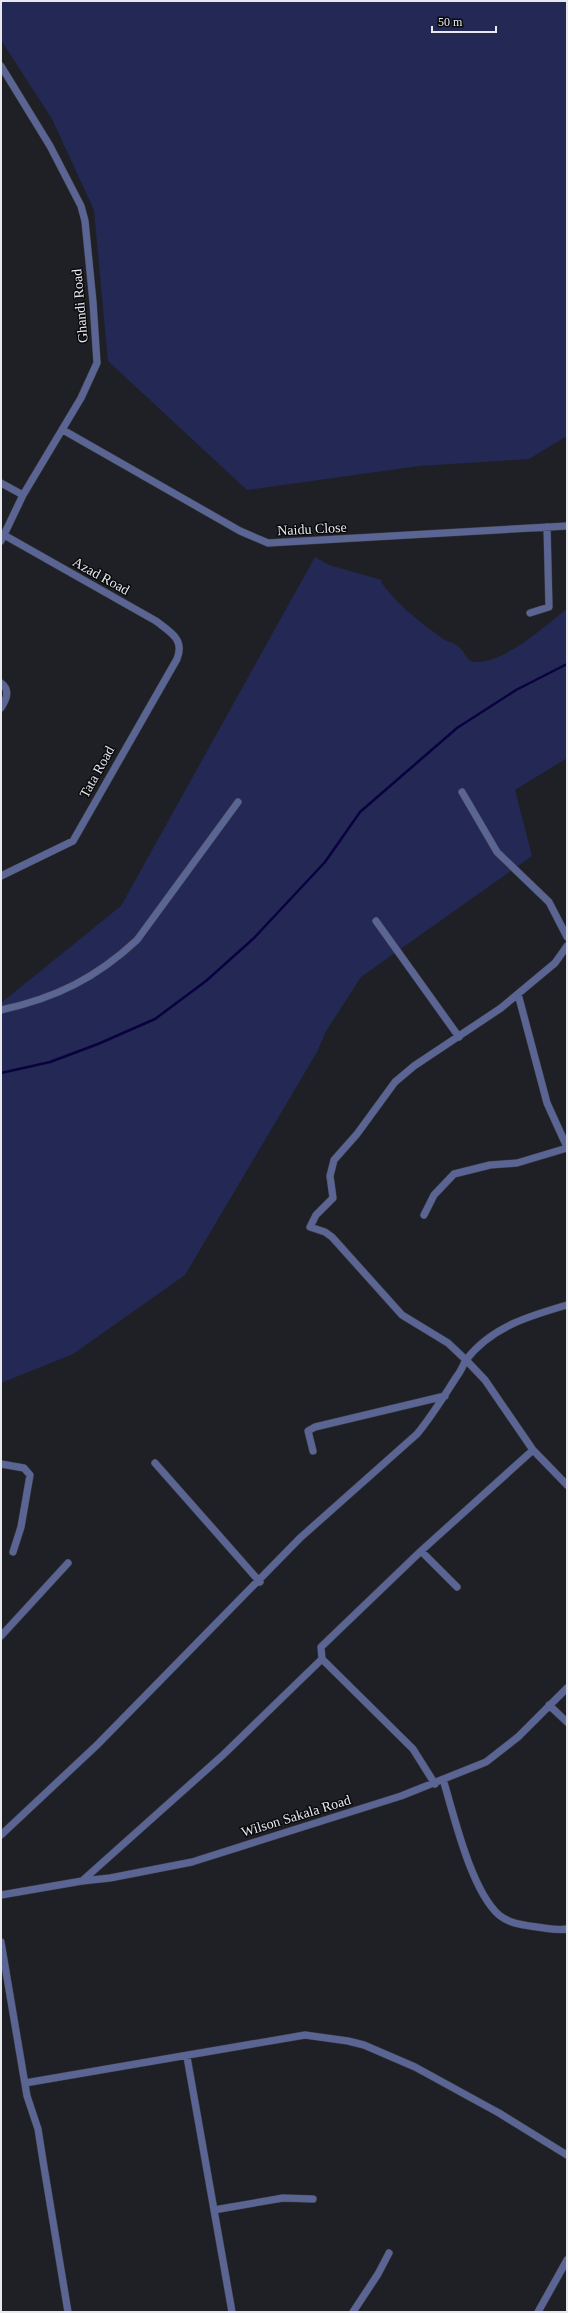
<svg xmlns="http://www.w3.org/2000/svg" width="568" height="2313" font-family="'Times New Roman',serif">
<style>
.green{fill:#232954}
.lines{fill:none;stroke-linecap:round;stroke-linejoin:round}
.stream{stroke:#0a013f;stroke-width:2.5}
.minor-casing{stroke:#3b3c42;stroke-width:8}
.minor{stroke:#5b6594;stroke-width:7}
.labels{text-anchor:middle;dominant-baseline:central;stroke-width:3;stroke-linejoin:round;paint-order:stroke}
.street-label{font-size:14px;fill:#e8e9ed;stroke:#090a0d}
</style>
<rect width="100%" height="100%" fill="#1f2026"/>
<path class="green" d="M1,1H567V436L529,459L419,466L247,490L108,361L94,210L52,119L1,40Z
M315,557L329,565L382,580L381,582C397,605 420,622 443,639C448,642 455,643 459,647C466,653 466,662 476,662C507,662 543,627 567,609V758L515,790L532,856L361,977L326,1031L317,1052L185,1275L73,1354L1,1383V1003L121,906Z"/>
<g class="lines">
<path class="stream" d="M1,1073L50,1062L98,1044L155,1019L206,981L254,938L325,862L360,812L457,728L516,690L567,664"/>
<g class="minor-casing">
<path id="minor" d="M1,66L50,146L81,206L85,221L93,302L97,363L81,398L23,495L1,541
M63,430L240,531L268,543L567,526
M1,483L23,495
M530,613L549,607L547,527
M1,683C11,690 6,700 1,708
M462,792L497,852L549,902L567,937
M1,876L73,841L177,659C185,639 170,632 156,621L4,535
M376,921L459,1037
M567,946L555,963L501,1008L414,1066L395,1082L357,1134L334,1160L330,1176L333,1198L316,1215L310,1227L325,1232L332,1237L402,1315L448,1343L466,1360L485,1380L533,1450L567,1485
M518,994L547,1103L567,1147
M1,1010C56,998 96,978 137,940L238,802
M424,1215L434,1195L454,1174L490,1165L517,1163L567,1148
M313,1451L308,1431L315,1427L445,1396
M155,1463L260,1582
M1,1464L24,1468L30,1475L21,1527L13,1552
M421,1551L457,1587
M1,1636L68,1563
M549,1705L567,1722
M443,1779C454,1816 471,1890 499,1915C510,1924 523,1925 537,1927C547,1928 557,1931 567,1929
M435,1784L413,1749L322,1659L321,1647L421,1551L533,1450
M1,1835L97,1745L300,1538L417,1434C432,1416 444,1396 457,1376C461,1371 463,1365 466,1360C491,1327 529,1316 567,1305
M82,1881L223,1755L322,1659
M1,1895L82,1881L110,1878L192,1862L401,1796L486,1762L518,1737L567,1688
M1,1942L27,2096L38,2129L44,2167L68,2312
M187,2057L232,2312
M25,2083L305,2035L348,2041L364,2045L415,2067L499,2113L567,2155
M214,2210L283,2198L313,2199
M353,2312L378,2274L389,2253
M538,2312L567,2260"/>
</g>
<use href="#minor" class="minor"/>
</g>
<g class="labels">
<g class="street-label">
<text transform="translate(80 306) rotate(-95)">Ghandi Road</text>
<text transform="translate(312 529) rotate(-3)">Naidu Close</text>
<text transform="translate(101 576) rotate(29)">Azad Road</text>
<text transform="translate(97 772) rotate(-61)">Tata Road</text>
<text transform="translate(296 1816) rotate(-17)">Wilson Sakala Road</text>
</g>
</g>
<rect width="568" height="2313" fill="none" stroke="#e8e9ed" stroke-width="4"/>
<path d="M432 26v6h64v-6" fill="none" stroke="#e8e9ed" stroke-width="2"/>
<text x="438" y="26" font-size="12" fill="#e8e9ed" stroke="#090a0d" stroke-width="3" paint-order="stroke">50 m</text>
</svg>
